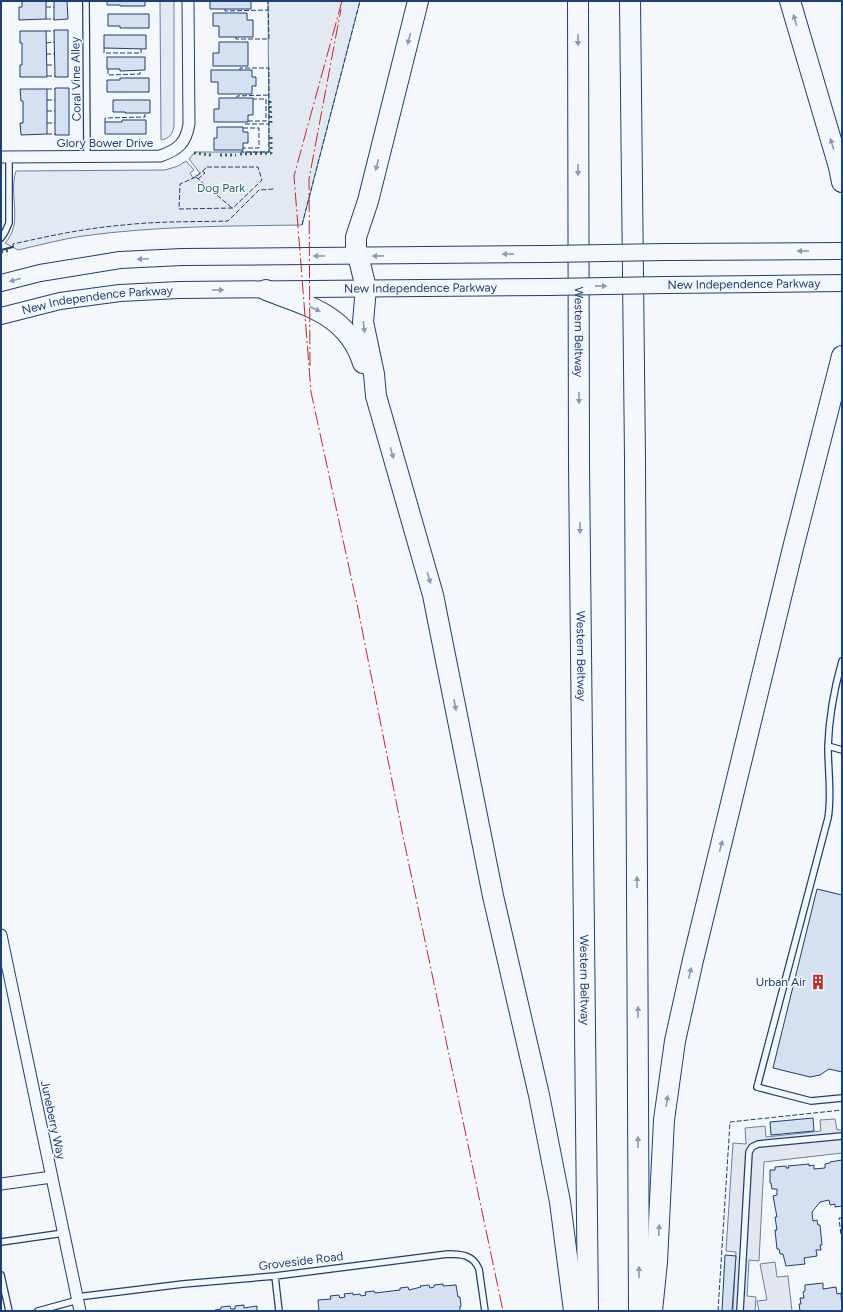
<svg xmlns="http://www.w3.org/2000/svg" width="843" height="1312" font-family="Figtree,sans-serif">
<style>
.green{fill:#e3e9f0;stroke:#687fa3}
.parking{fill:#e3e8f0;stroke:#687fa3}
.building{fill:#d5e0f0;stroke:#1d3f73}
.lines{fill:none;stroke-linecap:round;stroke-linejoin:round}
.service-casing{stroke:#1d3f73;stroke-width:8}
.minor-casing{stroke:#1d3f73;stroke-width:13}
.secondary-casing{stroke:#1d3f73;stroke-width:18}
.motorway-casing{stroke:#1d3f73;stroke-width:22}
.service{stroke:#f4f7fb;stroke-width:5.5}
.minor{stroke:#f4f7fb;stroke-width:11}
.secondary{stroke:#f4f7fb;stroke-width:16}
.motorway{stroke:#f4f7fb;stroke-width:20}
.secondary-bridge-casing{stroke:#1d3f73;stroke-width:18;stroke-linecap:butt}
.secondary-bridge{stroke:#f4f7fb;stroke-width:16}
.hedge{stroke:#2c6c60;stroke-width:3;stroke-dasharray:2 3;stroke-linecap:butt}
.fence{stroke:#1d3f73;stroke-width:1;stroke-dasharray:5 2;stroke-linecap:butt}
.wall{stroke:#1d3f73;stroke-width:2}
.power{stroke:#c62828;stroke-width:1;stroke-dasharray:14 3 2 3;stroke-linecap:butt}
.oneway{fill:#889bb7}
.labels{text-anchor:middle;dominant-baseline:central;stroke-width:3;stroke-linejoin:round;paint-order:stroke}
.street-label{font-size:12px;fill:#1d3f73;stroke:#f4f7fb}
.park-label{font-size:12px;fill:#2c6c60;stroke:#f4f7fb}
.poi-label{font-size:12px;fill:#1d3f73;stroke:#f4f7fb;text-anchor:end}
</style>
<rect width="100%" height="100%" fill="#f4f7fb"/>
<path class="green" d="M160,1H174V126C173,134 169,139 161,140Z
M268,1H360L302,225C229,226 156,226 83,236C62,239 40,245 18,250L5,243C24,223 8,194 16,171L165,170L178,166L186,161L194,170L190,173L193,178L200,173L189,159L195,152H269Z"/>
<path class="parking" d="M835,1119L837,1130H842V1153L764,1162L759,1261L749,1260L747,1296L756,1297L755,1311H733L736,1252L726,1251L733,1143L746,1144L745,1128L765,1126L766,1137L821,1131L820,1120Z
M775,1262L777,1277L788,1276L792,1311H759L757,1301L767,1300L760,1264Z"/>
<path class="building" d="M22,1H46V19L19,20V7H22Z
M54,1H67L68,19L54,20Z
M107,1H145V6H120V5H107Z
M210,1H256H251V9H210Z
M213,13H247V20H253V37H219V26H213Z
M108,14H149V28H120V26H108Z
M54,30H68V77H55Z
M20,31H46L47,77H20V65H22V43H20Z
M104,35H146V49L104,48Z
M219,42H248V66H213V53H219Z
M107,57H145V70L120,71V69H107Z
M211,70H252V77H256V86H252V94H218V82H211Z
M120,78H149V92H107V80H120Z
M55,88H69V135H55Z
M20,89H47V134L21,135L20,123H23V101H21Z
M219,98H253V115H248V122H214V109H219Z
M113,100H150V113H125V112H113Z
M122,120H146V134H105V122H122Z
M217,127H243V132H248V143H243V150H214V138H217Z
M817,889L842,895V1072L829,1069L820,1075L810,1077L773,1068Z
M813,1118L814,1131L771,1135L770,1122Z
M842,1160V1206L835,1207V1204L830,1205L829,1200L820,1202L812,1212L813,1221L817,1220L818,1225H820L822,1245H820L821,1250H816L817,1256L804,1258L805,1264L786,1266L783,1254H780L779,1249H777L775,1230H777L775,1217H777L773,1196L777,1195V1189H772L771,1183H770V1170H775V1167L786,1166V1168H789L788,1166L809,1164V1166L814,1165V1169L825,1168V1164L830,1163V1162Z
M725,1255L736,1256L732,1311H722Z
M823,1283V1289L836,1287L837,1294L841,1293L842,1311H800L799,1304H801L800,1298H804L803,1292L805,1291V1285Z
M443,1284V1286L456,1285L458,1297H460L461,1306H460V1311H319L318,1300L331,1299L330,1296L339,1295L340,1298L345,1297L344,1294L353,1293V1295L360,1294L361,1296L366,1295L365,1292L374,1291L375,1293L400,1290V1288L408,1287L409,1290L421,1287L420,1286L429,1285L430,1288L434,1287V1285Z
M244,1305V1308L257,1306V1311H215V1310L221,1309V1307L230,1306L231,1309H235V1306Z"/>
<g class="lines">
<g class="service-casing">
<path id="service" d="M86,1L87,157
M1,238L5,232L9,223V157
M842,661C834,689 829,718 828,747C828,771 832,795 828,818L757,1087L811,1101L842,1098
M828,746L842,750
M1,1242L64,1233
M1,1275L9,1311
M275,1276L279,1311
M77,1297L183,1284L275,1276L448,1254C462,1254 473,1255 479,1269L485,1311
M38,1311L78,1300
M740,1311L749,1152L752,1147L758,1144L842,1136"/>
</g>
<g class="minor-casing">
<path id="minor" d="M1,157L160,156C178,150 186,143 189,124L188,1
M1,935L80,1311
M1,1184L52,1177"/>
</g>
<g class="secondary-casing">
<g id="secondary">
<path d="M666,252L842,251"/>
<path d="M1,283L40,273L120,260L182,257L547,254"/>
<path id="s1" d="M666,285L842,283"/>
<path id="s2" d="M1,316L60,301L120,293L179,290L548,287"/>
</g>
</g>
<g class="motorway-casing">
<g id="motorway">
<path d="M418,1L368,201L356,237V247L366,288L363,322L374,374L376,396L433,595L493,896L539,1095L560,1202L574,1311"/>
<path id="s3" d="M578,1L579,464L588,1311"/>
<path d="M630,1L635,458L639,1311"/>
<path d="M790,1L839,167L842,182"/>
<path d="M266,290C308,306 348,315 363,363"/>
<path d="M652,1311L657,1262L664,1120L675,1041L693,960L793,548L842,356"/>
</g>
</g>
<use href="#service" class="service"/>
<use href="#minor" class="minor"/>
<use href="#secondary" class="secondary"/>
<use href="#motorway" class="motorway"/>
<g class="secondary-bridge-casing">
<path id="secondary-bridge" d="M547,254L666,252
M548,287L666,285"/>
</g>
<use href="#secondary-bridge" class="secondary-bridge"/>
<path class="hedge" d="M270,101L271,125
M194,153L211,155
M240,154L271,153V134
M220,155H236
M1,252L10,250"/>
<path class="fence" d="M46,7H54
M225,9V11L268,10
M46,19H54
M46,31H54
M236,37V39H269L268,1
M46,43L54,42
M104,48V53H141V49
M46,54H54
M47,65H54
M108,69V75L140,74V71
M240,70V68H269V152H242V150
M47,76H55
M47,89H55
M237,98V96L269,95
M47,100H55
M47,111H55
M248,121H266V99H253
M105,122V118L145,117V113
M47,123H55
M245,124H269
M243,128H259V148H243
M47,134H55
M207,167H258L262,180L233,208L179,209L180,184L196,177Z
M196,177L232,208
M198,179L205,173L202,171
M302,225L360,1
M13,247V244C49,236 86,228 124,225C159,221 194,222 228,221L259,190L275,189
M842,1218H839L841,1235H842
M718,1311L730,1122L842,1110"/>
<path class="wall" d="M1,250L13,247"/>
<path class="power" d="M342,1L294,176L311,392L358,609L404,841L503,1311
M310,366L309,179L341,9"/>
</g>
<defs><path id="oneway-solid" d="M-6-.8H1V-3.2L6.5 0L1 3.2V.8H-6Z"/></defs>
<g class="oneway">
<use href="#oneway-solid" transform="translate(795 20) rotate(-107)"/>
<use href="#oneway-solid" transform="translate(409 39) rotate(104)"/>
<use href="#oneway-solid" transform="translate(578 40) rotate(90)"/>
<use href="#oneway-solid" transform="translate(832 144) rotate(-107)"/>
<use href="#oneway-solid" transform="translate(377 165) rotate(104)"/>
<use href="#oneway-solid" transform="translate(578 170) rotate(90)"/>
<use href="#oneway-solid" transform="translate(803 251) rotate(180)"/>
<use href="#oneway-solid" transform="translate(508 254) rotate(179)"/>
<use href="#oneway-solid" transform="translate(319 256) rotate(180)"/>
<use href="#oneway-solid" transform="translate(378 256) rotate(179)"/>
<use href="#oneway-solid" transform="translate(143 259) rotate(178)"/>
<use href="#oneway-solid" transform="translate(15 280) rotate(165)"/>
<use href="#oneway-solid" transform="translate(601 286) rotate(-1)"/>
<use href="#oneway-solid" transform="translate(218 290)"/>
<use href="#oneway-solid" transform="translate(315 309) rotate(24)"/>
<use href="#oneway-solid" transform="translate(364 327) rotate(82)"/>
<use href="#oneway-solid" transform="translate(579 398) rotate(90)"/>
<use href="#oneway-solid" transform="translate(392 453) rotate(74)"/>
<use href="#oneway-solid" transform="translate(580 528) rotate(89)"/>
<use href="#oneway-solid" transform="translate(429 578) rotate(74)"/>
<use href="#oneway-solid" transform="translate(455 705) rotate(79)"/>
<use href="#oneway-solid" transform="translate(721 846) rotate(-76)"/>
<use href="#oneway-solid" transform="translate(637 882) rotate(-90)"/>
<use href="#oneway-solid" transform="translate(690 973) rotate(-78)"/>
<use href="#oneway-solid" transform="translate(638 1012) rotate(-90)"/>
<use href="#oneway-solid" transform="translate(667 1101) rotate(-82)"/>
<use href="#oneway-solid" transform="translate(638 1142) rotate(-90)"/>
<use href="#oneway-solid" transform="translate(659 1230) rotate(-87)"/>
<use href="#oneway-solid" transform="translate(639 1272) rotate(-91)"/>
</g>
<defs>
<g id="building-bare" transform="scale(1.2)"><path d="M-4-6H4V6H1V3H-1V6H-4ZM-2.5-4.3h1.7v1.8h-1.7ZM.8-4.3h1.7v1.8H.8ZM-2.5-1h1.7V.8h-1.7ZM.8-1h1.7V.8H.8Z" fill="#c62828" stroke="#f4f7fb" stroke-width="2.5" paint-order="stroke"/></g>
</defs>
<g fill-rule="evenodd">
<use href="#building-bare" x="818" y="982"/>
</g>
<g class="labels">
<g class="street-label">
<text transform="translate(76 79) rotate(-91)">Coral Vine Alley</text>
<text x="105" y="143">Glory Bower Drive</text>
<text stroke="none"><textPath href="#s1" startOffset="78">New Independence Parkway</textPath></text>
<text stroke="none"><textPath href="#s2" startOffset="422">New Independence Parkway</textPath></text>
<text stroke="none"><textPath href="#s2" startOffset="98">New Independence Parkway</textPath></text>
<text stroke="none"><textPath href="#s3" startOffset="331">Western Beltway</textPath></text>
<text stroke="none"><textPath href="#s3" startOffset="655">Western Beltway</textPath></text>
<text stroke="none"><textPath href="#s3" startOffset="979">Western Beltway</textPath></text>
<text transform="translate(53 1120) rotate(78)">Juneberry Way</text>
<text transform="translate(301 1261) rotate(-7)">Groveside Road</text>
</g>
<g class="park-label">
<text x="221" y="188">Dog Park</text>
</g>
<g class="poi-label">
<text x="806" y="982">Urban Air</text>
</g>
</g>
<rect width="843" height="1312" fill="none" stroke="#1d3f73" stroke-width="4"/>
</svg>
